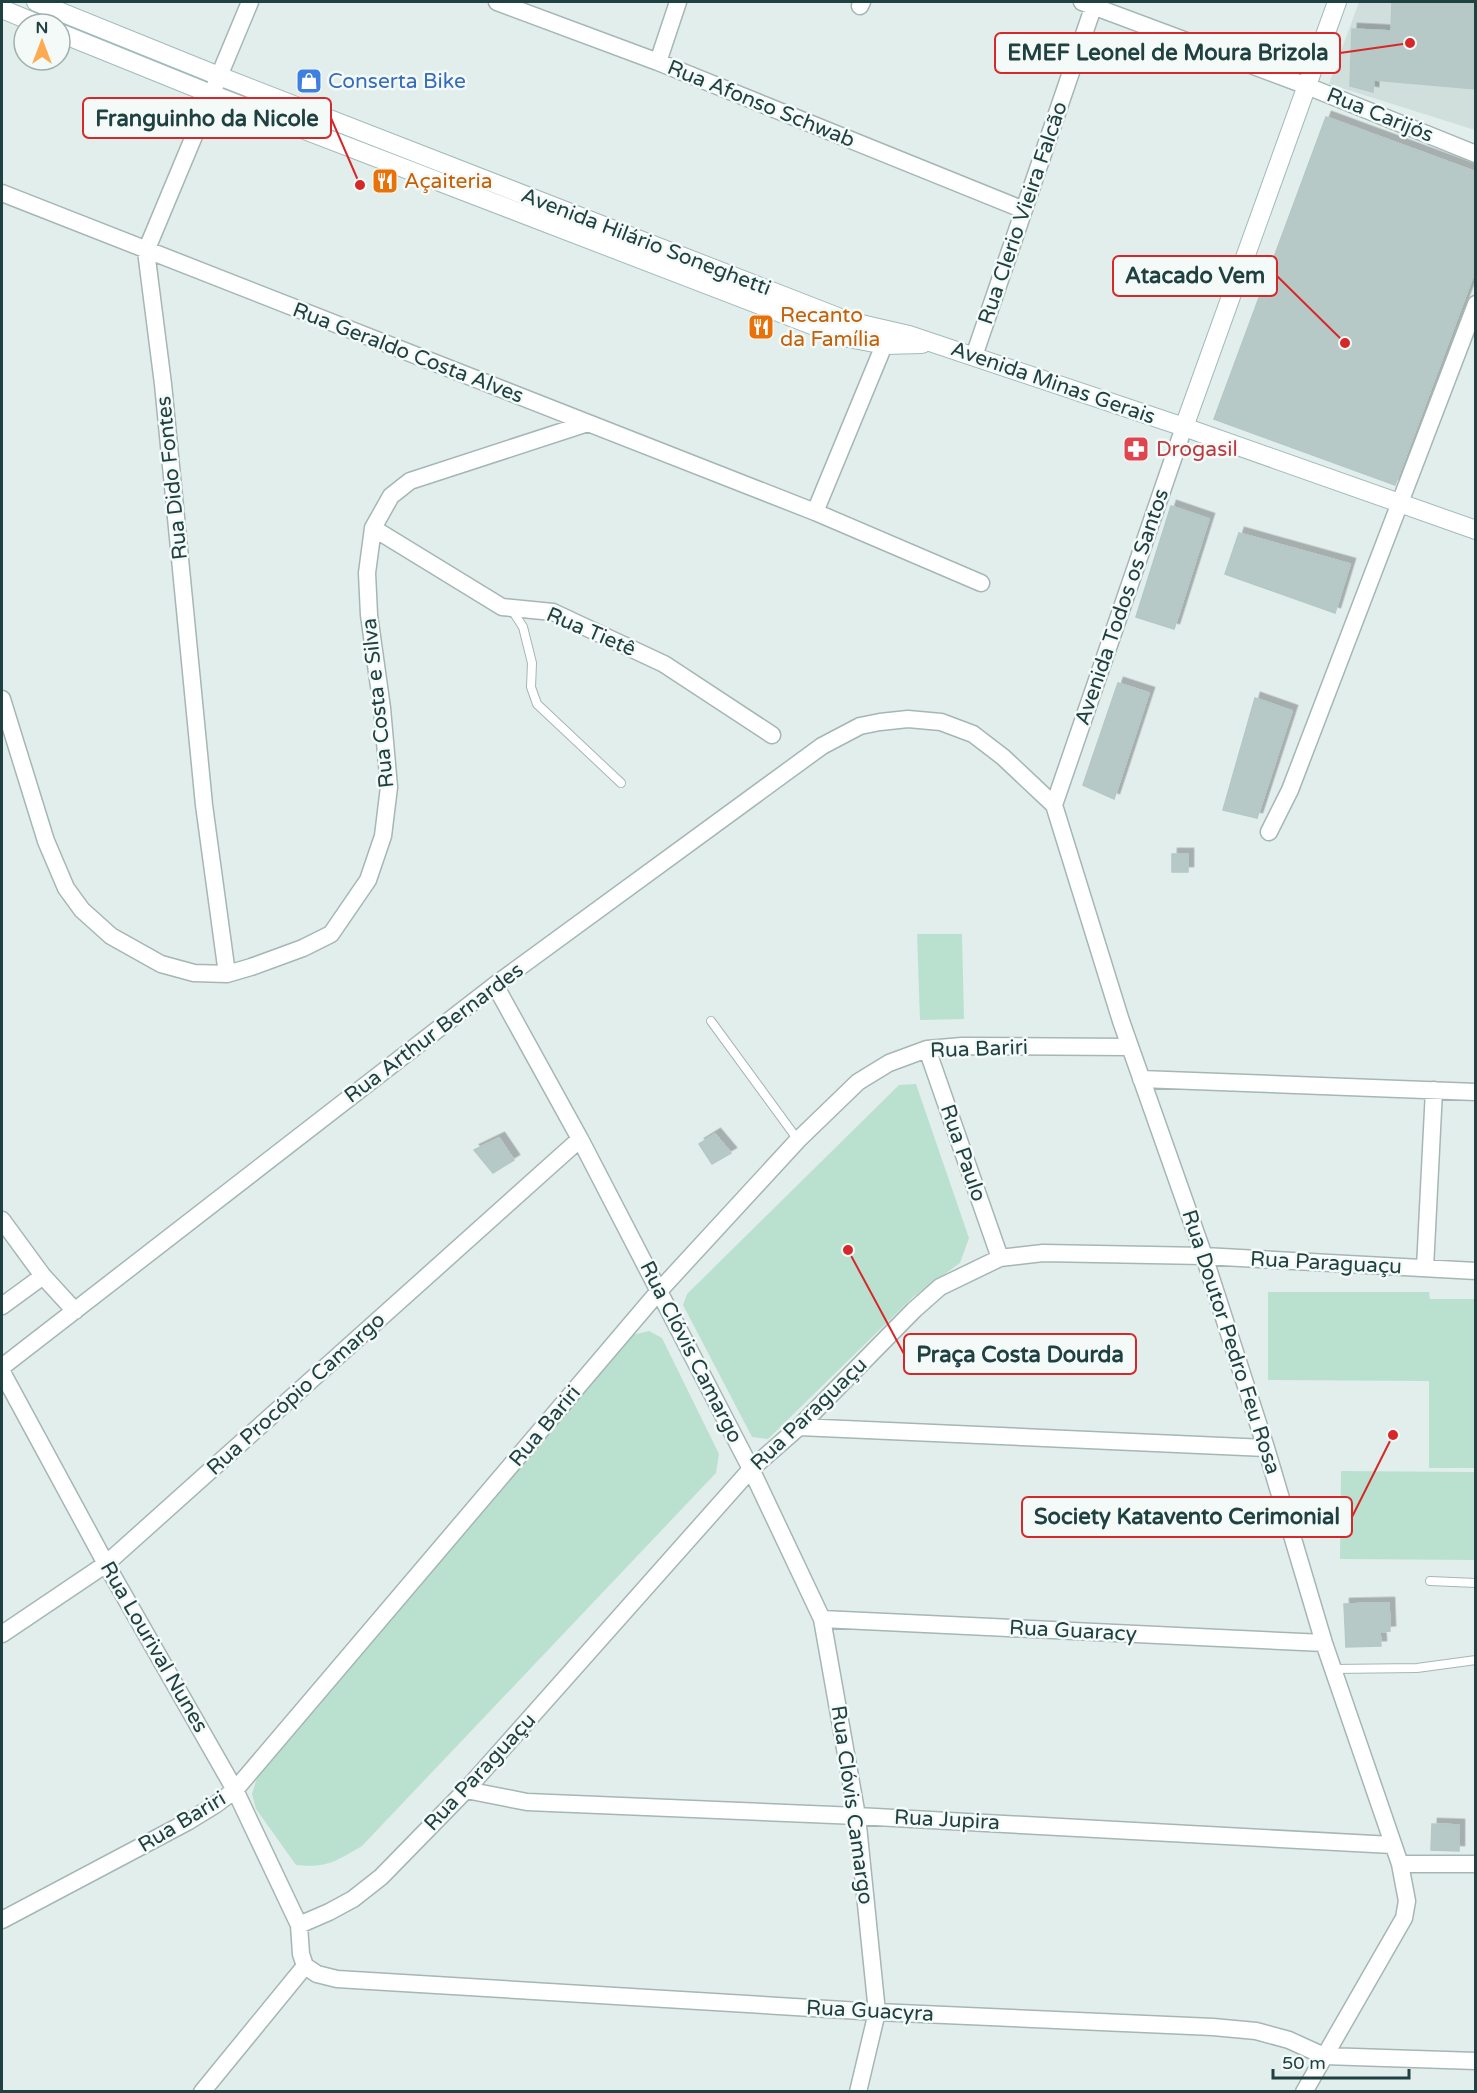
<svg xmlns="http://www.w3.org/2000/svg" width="1477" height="2093" font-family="'Varela Round',sans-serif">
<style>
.built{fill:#d0dedc}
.green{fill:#bae1cf}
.building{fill:#b7c9c6;stroke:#b4c8c5;stroke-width:1.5;filter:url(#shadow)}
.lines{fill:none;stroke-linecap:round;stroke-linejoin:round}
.lane-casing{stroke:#a4b7b5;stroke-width:10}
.street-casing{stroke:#a4b7b5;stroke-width:19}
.secondary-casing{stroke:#a0bbb9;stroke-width:20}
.lane{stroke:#fff;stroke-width:8}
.street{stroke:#fff;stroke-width:16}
.secondary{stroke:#fff;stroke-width:18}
.labels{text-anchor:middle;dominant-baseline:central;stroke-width:5;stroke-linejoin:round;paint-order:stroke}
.shop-label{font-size:21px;fill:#366cbe;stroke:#f4faf8;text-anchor:start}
.street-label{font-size:21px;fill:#204141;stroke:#f4faf8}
.food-label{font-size:21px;fill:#c56008;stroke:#f4faf8;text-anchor:start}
.health-label{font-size:21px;fill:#be3a42;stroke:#f4faf8;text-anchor:start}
.leader{fill:none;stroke:#d62828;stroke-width:2}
.callout-dot{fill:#d62828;stroke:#f4faf8;stroke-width:2}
.callout{fill:#f4faf8;stroke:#d62828;stroke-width:2}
.callout-label{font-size:22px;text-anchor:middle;font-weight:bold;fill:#204141}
</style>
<defs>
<filter id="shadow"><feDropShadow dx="5.5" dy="-5.5" stdDeviation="0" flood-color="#0004"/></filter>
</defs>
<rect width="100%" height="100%" fill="#e2eeec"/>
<path class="built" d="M1359,2H1475V130L1329,84Z"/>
<path class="green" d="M917,934H962L964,1019L920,1020Z
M916,1084L969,1238L960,1263L913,1297L768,1439L752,1437L683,1305L687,1294L899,1085Z
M1268,1292H1429L1430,1299H1475V1468H1429V1381L1268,1380Z
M649,1331L662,1338L719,1454L716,1473L362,1846C334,1862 328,1868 296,1865L256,1809L252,1794L258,1774L333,1662L357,1633L632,1335Z
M1341,1471L1475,1472V1560L1340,1559Z"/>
<path class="building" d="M1392,2H1476V89L1374,80L1373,92L1350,86L1352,29L1391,31Z
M1326,117L1476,172V268L1395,485L1214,419Z
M1171,506L1209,519L1174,629L1136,617Z
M1239,533L1350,564L1335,613L1225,574Z
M1118,683L1149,693L1114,799L1083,785Z
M1255,698L1292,711L1257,818L1223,810Z
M1172,854H1188V872H1172Z
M715,1134L731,1153L712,1164L699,1144Z
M499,1138L514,1160L493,1173L474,1150Z
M1389,1603L1390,1631L1380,1632L1381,1646L1346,1647L1344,1604Z
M1432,1824L1459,1825V1851L1431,1850Z"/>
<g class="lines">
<g class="lane-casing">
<path id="lane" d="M512,610L523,627L532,663L531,687L537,704L621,783
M711,1021L798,1140
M1430,1581L1476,1583
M1333,1669L1417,1668L1476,1660"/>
</g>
<g class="street-casing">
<path id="street" d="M497,2L658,62L1024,210
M1082,2L1307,86L1476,154
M860,6L862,2
M658,62L678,2
M2,193L815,512L981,583
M974,356L1095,2
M815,512L889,333
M373,528L502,607L553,612L664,664L772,735
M2,699L46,841L66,888L82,910L111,936L161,964L194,973L227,974L251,967L303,948L331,934L368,880L383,836L389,787L382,708L369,615L367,573L373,528L391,496L410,481L588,423
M1054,805L1184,427
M1269,832L1290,790L1476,304
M227,974L204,805L163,384L146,251L250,2
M495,985L580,1139L751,1469L822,1619L857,1816L877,2012L858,2092
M927,1049L1000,1258
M1141,1079L1476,1092
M2,1220L43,1276L75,1311
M1425,1268L1434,1090
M2,1306L43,1276
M2,1367L495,985L822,746L860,726L880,722L908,719L941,722L973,734L1003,757L1054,805L1121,1021L1204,1256L1266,1448L1324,1643L1400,1864L1407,1901L1404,1918L1304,2092
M2,1372L106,1564L235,1790L299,1925L301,1954L305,1966L317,1974L337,1979L877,2012L1213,2027L1256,2031L1289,2040L1324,2056L1476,2061
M799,1427L1266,1448
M822,1619L1324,1643
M2,1634L106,1564L580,1139
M466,1790L527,1802L857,1816L1392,1845
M1400,1864H1476
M2,1920L189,1821L215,1805L235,1790L659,1291L798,1140L858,1082L889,1063L927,1049L962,1046L1130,1047
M299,1925L329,1912L353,1899L381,1877L466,1790L751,1469L799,1427L914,1310L940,1287L1000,1258L1043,1253L1204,1256L1476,1271
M202,2092L305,1966"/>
</g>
<g class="secondary-casing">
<path id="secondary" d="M36,2L219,76L848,321L909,335L1184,427L1476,530
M2,9L38,24
M60,33L211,94L843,337L885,345L922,344
M1184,427L1337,2"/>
</g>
<use href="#lane" class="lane"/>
<use href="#street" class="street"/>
<use href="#secondary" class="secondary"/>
</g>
<defs>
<g id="shop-square" transform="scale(1.35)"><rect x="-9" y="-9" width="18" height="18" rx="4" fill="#3f7fe0" stroke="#f4faf8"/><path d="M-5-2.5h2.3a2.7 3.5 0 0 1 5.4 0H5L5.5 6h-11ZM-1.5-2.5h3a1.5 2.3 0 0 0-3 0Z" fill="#fff"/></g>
<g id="restaurant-square" transform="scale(1.35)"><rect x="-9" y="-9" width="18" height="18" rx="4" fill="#e8710a" stroke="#f4faf8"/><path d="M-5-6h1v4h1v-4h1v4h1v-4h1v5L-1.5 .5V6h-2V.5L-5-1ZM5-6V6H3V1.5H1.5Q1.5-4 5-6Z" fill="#fff"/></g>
<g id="pharmacy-square" transform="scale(1.35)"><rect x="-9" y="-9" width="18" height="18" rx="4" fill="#e0444e" stroke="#f4faf8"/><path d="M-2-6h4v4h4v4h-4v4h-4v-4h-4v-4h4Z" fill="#fff"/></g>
</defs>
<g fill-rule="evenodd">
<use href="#shop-square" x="309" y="81"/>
<use href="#restaurant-square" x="385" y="181"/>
<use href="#restaurant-square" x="761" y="327"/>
<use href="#pharmacy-square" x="1136" y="449"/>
</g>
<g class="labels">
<g class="shop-label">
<text x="328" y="81">Conserta Bike</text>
</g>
<g class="street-label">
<text transform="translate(761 104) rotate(22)">Rua Afonso Schwab</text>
<text transform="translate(1380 115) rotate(22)">Rua Carijós</text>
<text transform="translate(1023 213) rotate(-71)">Rua Clerio Vieira Falcão</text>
<text transform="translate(646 242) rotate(21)">Avenida Hilário Soneghetti</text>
<text transform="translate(408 353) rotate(21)">Rua Geraldo Costa Alves</text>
<text transform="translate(1053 383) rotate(19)">Avenida Minas Gerais</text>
<text transform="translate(172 478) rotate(-96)">Rua Dido Fontes</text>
<text transform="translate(1122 607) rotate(-71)">Avenida Todos os Santos</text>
<text transform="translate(591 632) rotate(23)">Rua Tietê</text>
<text transform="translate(378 703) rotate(-96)">Rua Costa e Silva</text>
<text transform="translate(434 1033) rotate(-37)">Rua Arthur Bernardes</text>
<text transform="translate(979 1049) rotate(-2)">Rua Bariri</text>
<text transform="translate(963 1153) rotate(71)">Rua Paulo</text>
<text transform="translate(1326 1263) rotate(3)">Rua Paraguaçu</text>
<text transform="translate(1231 1342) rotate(72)">Rua Doutor Pedro Feu Rosa</text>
<text transform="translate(691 1352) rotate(63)">Rua Clóvis Camargo</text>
<text transform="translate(296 1394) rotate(-42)">Rua Procópio Camargo</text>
<text transform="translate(809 1414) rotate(-44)">Rua Paraguaçu</text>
<text transform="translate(545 1426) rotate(-50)">Rua Bariri</text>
<text transform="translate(1073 1631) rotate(3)">Rua Guaracy</text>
<text transform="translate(154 1647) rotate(60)">Rua Lourival Nunes</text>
<text transform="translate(480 1772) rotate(-47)">Rua Paraguaçu</text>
<text transform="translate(852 1805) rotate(82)">Rua Clóvis Camargo</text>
<text transform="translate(947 1820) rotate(3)">Rua Jupira</text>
<text transform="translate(182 1822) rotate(-31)">Rua Bariri</text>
<text transform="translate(870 2011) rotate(3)">Rua Guacyra</text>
</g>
<g class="food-label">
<text x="404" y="181">Açaiteria</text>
<text x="780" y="315">Recanto<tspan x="780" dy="24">da Família</tspan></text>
</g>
<g class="health-label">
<text x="1156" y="449">Drogasil</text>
</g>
</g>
<path class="leader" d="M1410 43L1340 53M360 185L331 118M1345 343L1277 276M848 1250L904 1354M1393 1435L1352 1517"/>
<g class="callout-dot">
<circle cx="1410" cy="43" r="6"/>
<circle cx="360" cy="185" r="6"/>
<circle cx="1345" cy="343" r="6"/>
<circle cx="848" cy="1250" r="6"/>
<circle cx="1393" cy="1435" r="6"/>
</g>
<g class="callout">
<rect x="995" y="33" width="345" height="40" rx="6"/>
<rect x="83" y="98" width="248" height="40" rx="6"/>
<rect x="1113" y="256" width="164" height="40" rx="6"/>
<rect x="904" y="1334" width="232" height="40" rx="6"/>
<rect x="1022" y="1497" width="330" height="40" rx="6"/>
</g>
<g class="callout-label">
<text x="1168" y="60">EMEF Leonel de Moura Brizola</text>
<text x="207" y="126">Franguinho da Nicole</text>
<text x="1195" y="283">Atacado Vem</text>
<text x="1020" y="1362">Praça Costa Dourda</text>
<text x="1187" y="1524">Society Katavento Cerimonial</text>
</g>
<rect width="1477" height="2093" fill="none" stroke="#204141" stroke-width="6"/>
<g transform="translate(42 42)"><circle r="28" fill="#f4faf8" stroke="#9fb0af" stroke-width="1.5"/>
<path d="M0-4.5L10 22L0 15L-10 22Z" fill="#feaa50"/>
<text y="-9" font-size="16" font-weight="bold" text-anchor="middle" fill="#204141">N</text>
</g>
<path d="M1273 2069v9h136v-9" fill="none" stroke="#204141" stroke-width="3"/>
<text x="1282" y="2069" font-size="18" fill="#204141" stroke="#f4faf8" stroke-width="4.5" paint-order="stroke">50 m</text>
</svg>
